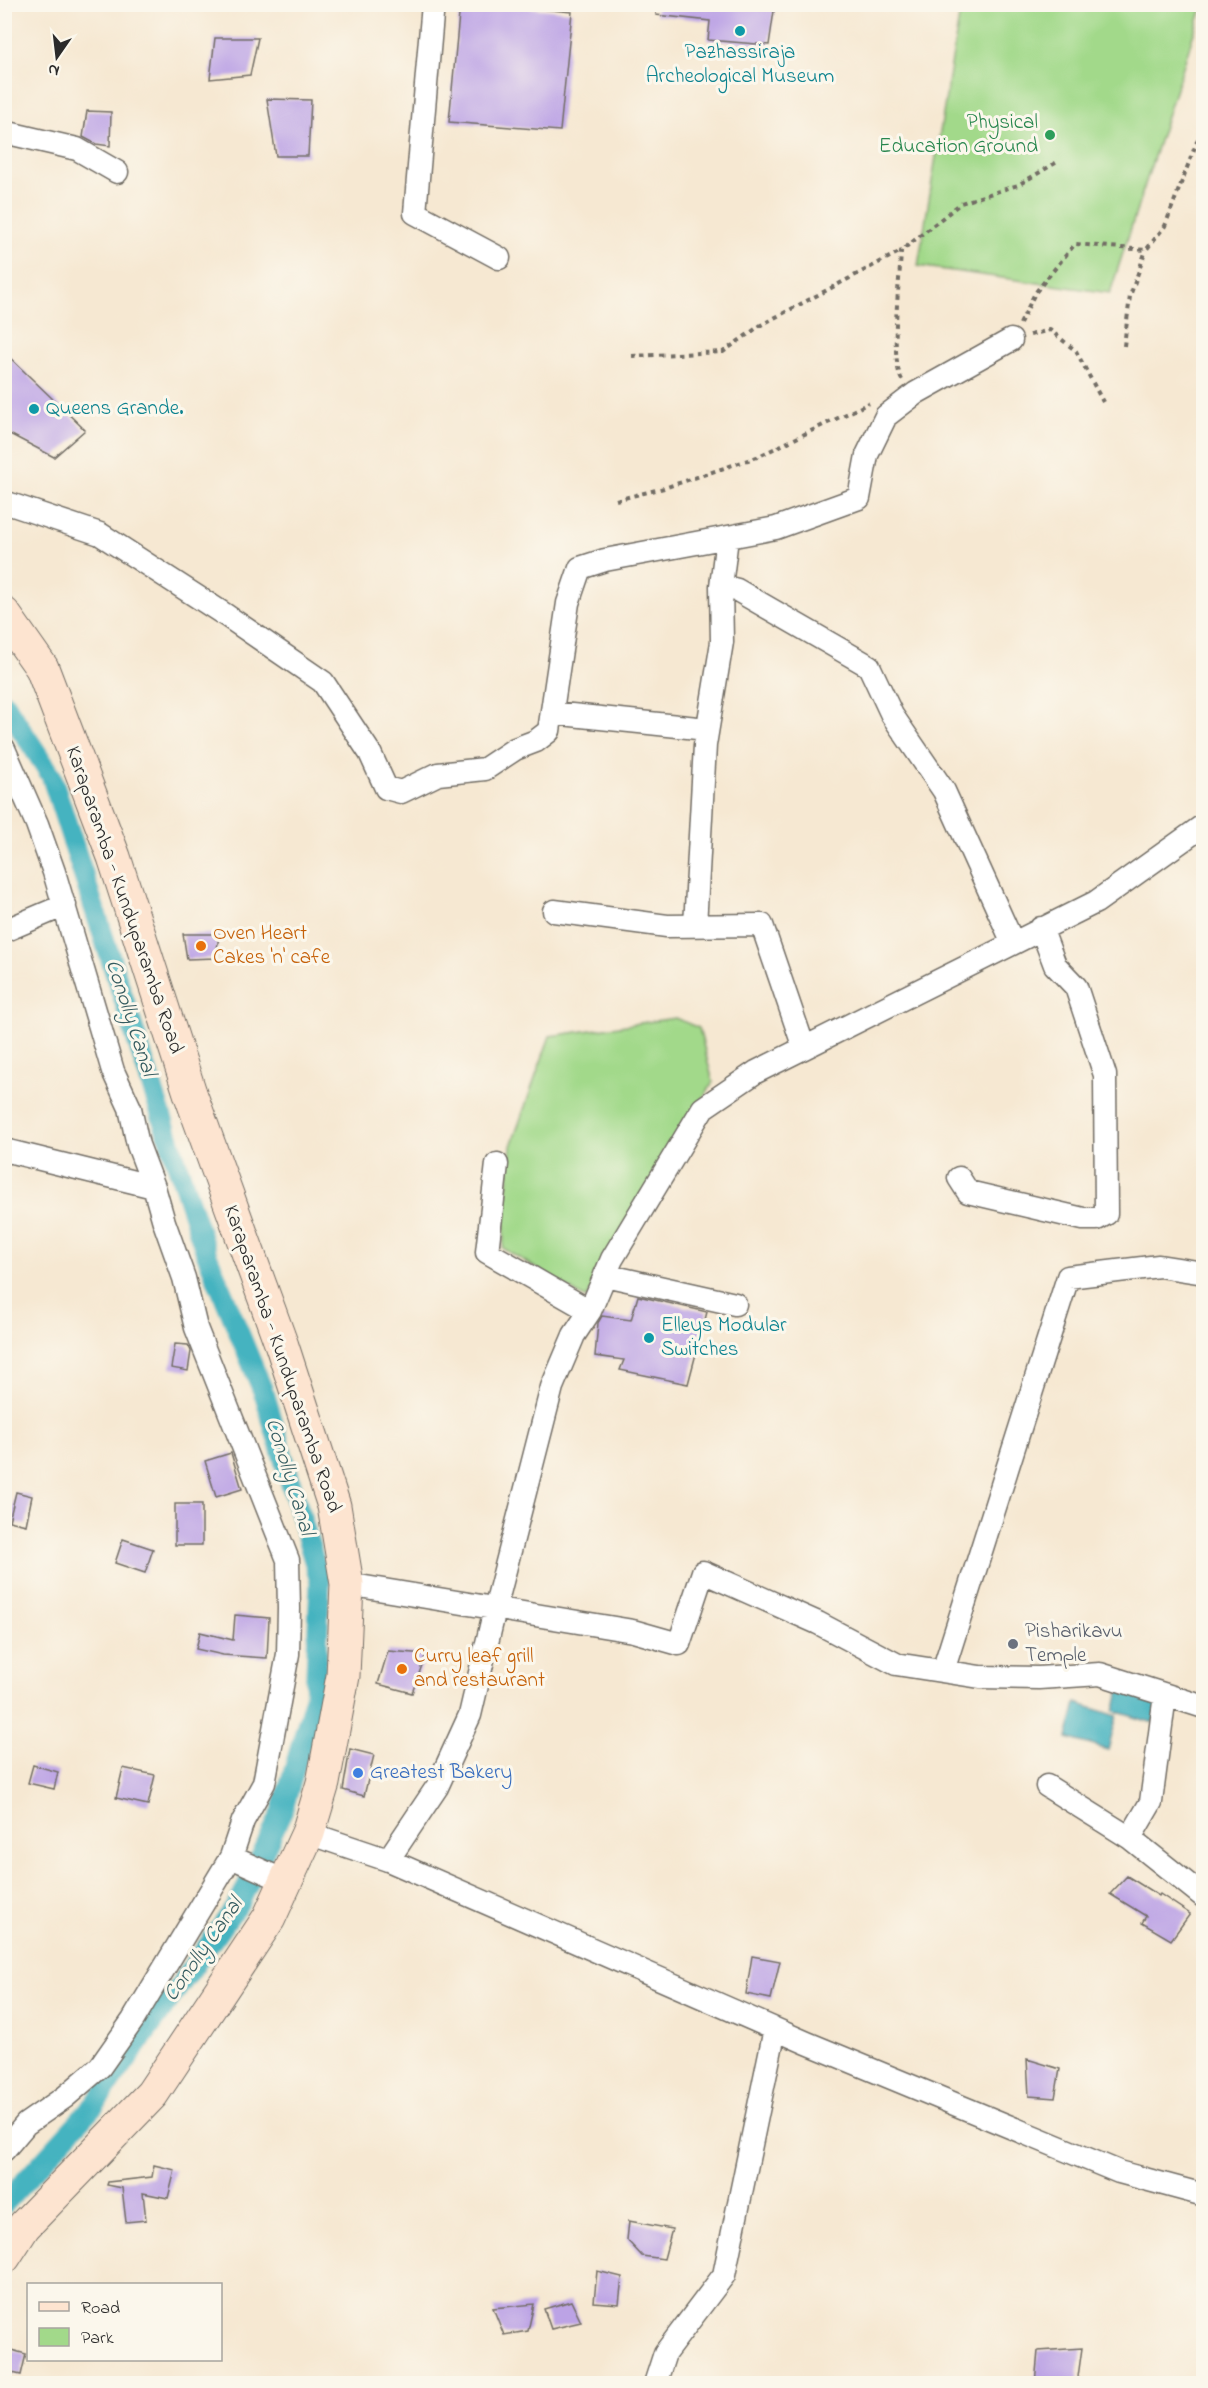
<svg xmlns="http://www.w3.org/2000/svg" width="1208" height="2388" font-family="'Indie Flower',sans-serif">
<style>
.green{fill:#a2d98a;stroke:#66825a;stroke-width:1.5}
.water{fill:#45b3c0;stroke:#386f76;stroke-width:1.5}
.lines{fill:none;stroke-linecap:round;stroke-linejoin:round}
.canal{stroke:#45b3c0;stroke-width:21}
.building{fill:#bca3e5}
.street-casing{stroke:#726d65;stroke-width:25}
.secondary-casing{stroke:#726d65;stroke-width:35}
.path{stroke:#726d65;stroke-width:4;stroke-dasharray:4.5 4.5;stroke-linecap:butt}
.street{stroke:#fff;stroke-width:22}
.secondary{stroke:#fde4d0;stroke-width:33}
.culture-dot{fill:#0f9aa8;stroke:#fbf7ec;stroke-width:2}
.leisure-dot{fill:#2e9e5b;stroke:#fbf7ec;stroke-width:2}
.food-dot{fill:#e8710a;stroke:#fbf7ec;stroke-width:2}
.worship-dot{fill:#6b7280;stroke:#fbf7ec;stroke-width:2}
.shop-dot{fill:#3f7fe0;stroke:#fbf7ec;stroke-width:2}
.labels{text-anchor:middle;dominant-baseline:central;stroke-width:6;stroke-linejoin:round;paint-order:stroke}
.culture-label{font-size:21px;fill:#0d838f;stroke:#fbf7ec;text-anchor:start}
.leisure-label{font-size:21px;fill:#27864d;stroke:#fbf7ec;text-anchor:end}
.street-label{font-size:21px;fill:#2b2b2b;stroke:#fbf7ec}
.food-label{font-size:21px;fill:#c56008;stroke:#fbf7ec;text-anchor:start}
.worship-label{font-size:21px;fill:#5b616d;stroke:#fbf7ec;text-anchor:start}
.shop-label{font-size:21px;fill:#366cbe;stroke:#fbf7ec;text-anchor:start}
.water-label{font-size:22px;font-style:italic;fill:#345b5f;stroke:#fbf7ec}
</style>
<rect width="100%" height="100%" fill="#fbf7ec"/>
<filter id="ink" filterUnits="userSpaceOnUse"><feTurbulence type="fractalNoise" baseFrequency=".0167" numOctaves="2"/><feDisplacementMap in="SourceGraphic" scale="12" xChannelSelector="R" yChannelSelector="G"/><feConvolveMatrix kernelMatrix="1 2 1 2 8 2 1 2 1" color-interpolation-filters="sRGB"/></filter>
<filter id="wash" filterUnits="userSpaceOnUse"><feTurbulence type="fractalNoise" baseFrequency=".008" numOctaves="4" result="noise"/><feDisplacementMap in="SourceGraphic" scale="24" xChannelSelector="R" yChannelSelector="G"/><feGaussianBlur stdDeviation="1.35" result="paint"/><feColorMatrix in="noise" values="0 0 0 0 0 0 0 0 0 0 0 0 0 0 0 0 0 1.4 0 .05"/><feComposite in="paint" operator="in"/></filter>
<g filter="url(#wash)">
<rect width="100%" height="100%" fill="#f6e8d2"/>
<path class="green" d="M961,5H1203L1110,293L918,266Z
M675,1018L699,1028L713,1082L586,1299L503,1248L511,1146L550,1036Z"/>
<path class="water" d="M1121,1685L1160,1696L1154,1723L1114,1711Z
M1076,1703L1117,1716L1108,1750L1067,1738Z"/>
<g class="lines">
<path class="canal" d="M4,703L51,775L205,1250L265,1396L320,1581L315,1697L282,1812L240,1901L95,2104L4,2204"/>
</g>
<g id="blocks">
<path class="building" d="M460,4H491L572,12L560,131L449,122Z
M657,4H775L769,45L708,40L710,21L656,15Z
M215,38H258L250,75L210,79Z
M267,99L311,100L308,156H276Z
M87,111L111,112L110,146L96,144L83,137Z
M4,352L85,430L54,457L4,431Z
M183,934H219L216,958L187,959Z
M638,1296L707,1312L688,1384L620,1370L624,1360L595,1356L598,1323L602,1316L631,1320Z
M175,1344L188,1345L191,1351L188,1371L171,1368Z
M231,1453L242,1489L216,1497L205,1461Z
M16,1492L32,1496L26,1525L9,1521Z
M175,1504H202V1545H175Z
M123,1539L153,1549L145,1573L115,1563Z
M235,1615L269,1618L267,1658L223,1655L196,1649L200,1632L233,1640Z
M388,1651L426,1654L412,1693L378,1684Z
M350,1749L374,1755L364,1796L343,1790Z
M33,1765L58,1772L54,1789L28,1783Z
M123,1768L155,1775L148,1805L116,1798Z
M1127,1876L1159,1896L1160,1894L1190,1914L1171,1940L1142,1923L1146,1916L1110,1894Z
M752,1956L780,1961L771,1999L746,1994Z
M1027,2059L1060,2069L1055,2098L1029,2096Z
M154,2165L175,2170L168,2198L143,2193L146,2220L126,2222L122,2188L107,2185L108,2182L152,2177Z
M629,2221L672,2229L664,2259L642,2256L627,2240Z
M597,2271L622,2277L619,2304L594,2302Z
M571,2301L581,2322L551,2329L544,2309Z
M534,2304L528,2331L504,2335L493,2308Z
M4,2348L26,2354L21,2375L4,2371Z
M1082,2348L1077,2384H1035L1038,2351Z"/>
</g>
</g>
<g filter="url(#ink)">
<use href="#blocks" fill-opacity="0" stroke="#726d65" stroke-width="1.5"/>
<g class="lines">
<g class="street-casing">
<path id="street" d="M433,4L415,213L499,258
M4,132L77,149L117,172
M4,502L100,534L227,616L323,682L370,753L386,788L401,792L438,774L485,769L515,749L536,741L549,731L568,603L580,568L605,560L776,528L859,498L867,455L886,416L916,393L1011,340
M721,586L737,590L869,666L892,715L944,791L1013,943
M552,713L707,729
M4,749L37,824L54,872L113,1071L130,1108L138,1145L154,1187L164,1222L184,1278L196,1328L288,1560L289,1609L288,1654L264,1783L243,1821L231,1857L133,2020L100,2067L65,2097L26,2124L4,2150
M554,911L667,926L762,925L804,1048
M695,926L705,745L722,642L721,586L727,538
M4,931L65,905
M4,1150L154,1187
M497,1164L487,1252L590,1311
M959,1178L968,1192L1083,1219H1097L1106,1214L1105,1075L1076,987L1055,965L1041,928
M605,1275L735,1304
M347,1584L633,1631L679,1644L703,1572L818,1623L896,1664L980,1677L1039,1678L1100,1674L1204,1707
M943,1671L1068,1277L1159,1266L1204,1273
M1047,1786L1130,1838L1204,1897
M308,1833L388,1860L807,2043L1119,2172L1204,2195
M1130,1838L1151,1802L1165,1695
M231,1857L285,1881
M388,1860L437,1787L470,1715L495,1609L552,1387L574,1335L590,1311L612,1259L703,1108L756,1072L1096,902L1204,825
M655,2384L665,2353L724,2275L775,2029"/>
</g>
<g class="secondary-casing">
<path id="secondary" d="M4,614L42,668L114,857L190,1093L282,1346L334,1506L347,1584L343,1676L323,1783L308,1833L269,1918L152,2094L24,2226L4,2257"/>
</g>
<path class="path" d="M1020,324L1035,293L1075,244L1146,250L1165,226L1199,136L1204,105
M1030,335L1050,330L1076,351L1103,402
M1124,346L1130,296L1146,250
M632,356L723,352L761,325L901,251
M902,380C889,356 900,281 901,251L961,203L1018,185L1059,161
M616,500L664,488L757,457L869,403"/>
<use href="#street" class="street"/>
<use href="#secondary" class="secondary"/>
</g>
</g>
<g class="culture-dot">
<circle cx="740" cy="31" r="6"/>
<circle cx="34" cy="409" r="6"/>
<circle cx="649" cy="1338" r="6"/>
</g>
<circle class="leisure-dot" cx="1050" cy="135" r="6"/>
<g class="food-dot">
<circle cx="201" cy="946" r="6"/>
<circle cx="402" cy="1669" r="6"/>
</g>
<circle class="worship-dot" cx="1013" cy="1644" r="6"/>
<circle class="shop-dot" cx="358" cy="1773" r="6"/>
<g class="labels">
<g class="culture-label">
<text x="740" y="53" text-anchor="middle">Pazhassiraja<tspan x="740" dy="24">Archeological Museum</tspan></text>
<text x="46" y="409">Queens Grande.</text>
<text x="661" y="1326">Elleys Modular<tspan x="661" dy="24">Switches</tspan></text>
</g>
<g class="leisure-label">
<text x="1038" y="123">Physical<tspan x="1038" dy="24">Education Ground</tspan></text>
</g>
<g class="street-label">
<text transform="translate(124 900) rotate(71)">Karaparamba - Kunduparamba Road</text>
<text transform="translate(282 1359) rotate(71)">Karaparamba - Kunduparamba Road</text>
</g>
<g class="food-label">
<text x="213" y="934">Oven Heart<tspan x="213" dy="24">Cakes 'n' cafe</tspan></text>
<text x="414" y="1657">Curry leaf grill<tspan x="414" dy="24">and restaurant</tspan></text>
</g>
<g class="worship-label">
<text x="1025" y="1632">Pisharikavu<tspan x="1025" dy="24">Temple</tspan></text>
</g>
<g class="shop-label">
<text x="370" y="1773">Greatest Bakery</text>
</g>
<g class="water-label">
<text transform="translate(130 1018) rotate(72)">Conolly Canal</text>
<text transform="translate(289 1477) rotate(73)">Conolly Canal</text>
<text transform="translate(204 1950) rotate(-55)">Conolly Canal</text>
</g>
</g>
<rect width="1208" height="2388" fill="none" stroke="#fbf7ec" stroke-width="24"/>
<rect x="27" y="2283" width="195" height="78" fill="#fbf7ec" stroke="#a8a59f" stroke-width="1.5"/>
<rect x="39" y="2302" width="30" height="9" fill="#fde4d0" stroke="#a8a59f" stroke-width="1.5"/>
<text x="81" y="2313" font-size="18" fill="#2b2b2b">Road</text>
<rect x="39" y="2328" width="30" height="18" fill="#a2d98a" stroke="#a8a59f" stroke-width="1.5"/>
<text x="81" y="2343" font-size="18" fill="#2b2b2b">Park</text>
<g transform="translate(57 57) rotate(194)" stroke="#fbf7ec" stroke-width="4.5" paint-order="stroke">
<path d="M0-4.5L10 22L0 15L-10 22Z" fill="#2b2b2b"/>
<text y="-9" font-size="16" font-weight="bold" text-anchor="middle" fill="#2b2b2b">N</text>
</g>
</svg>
